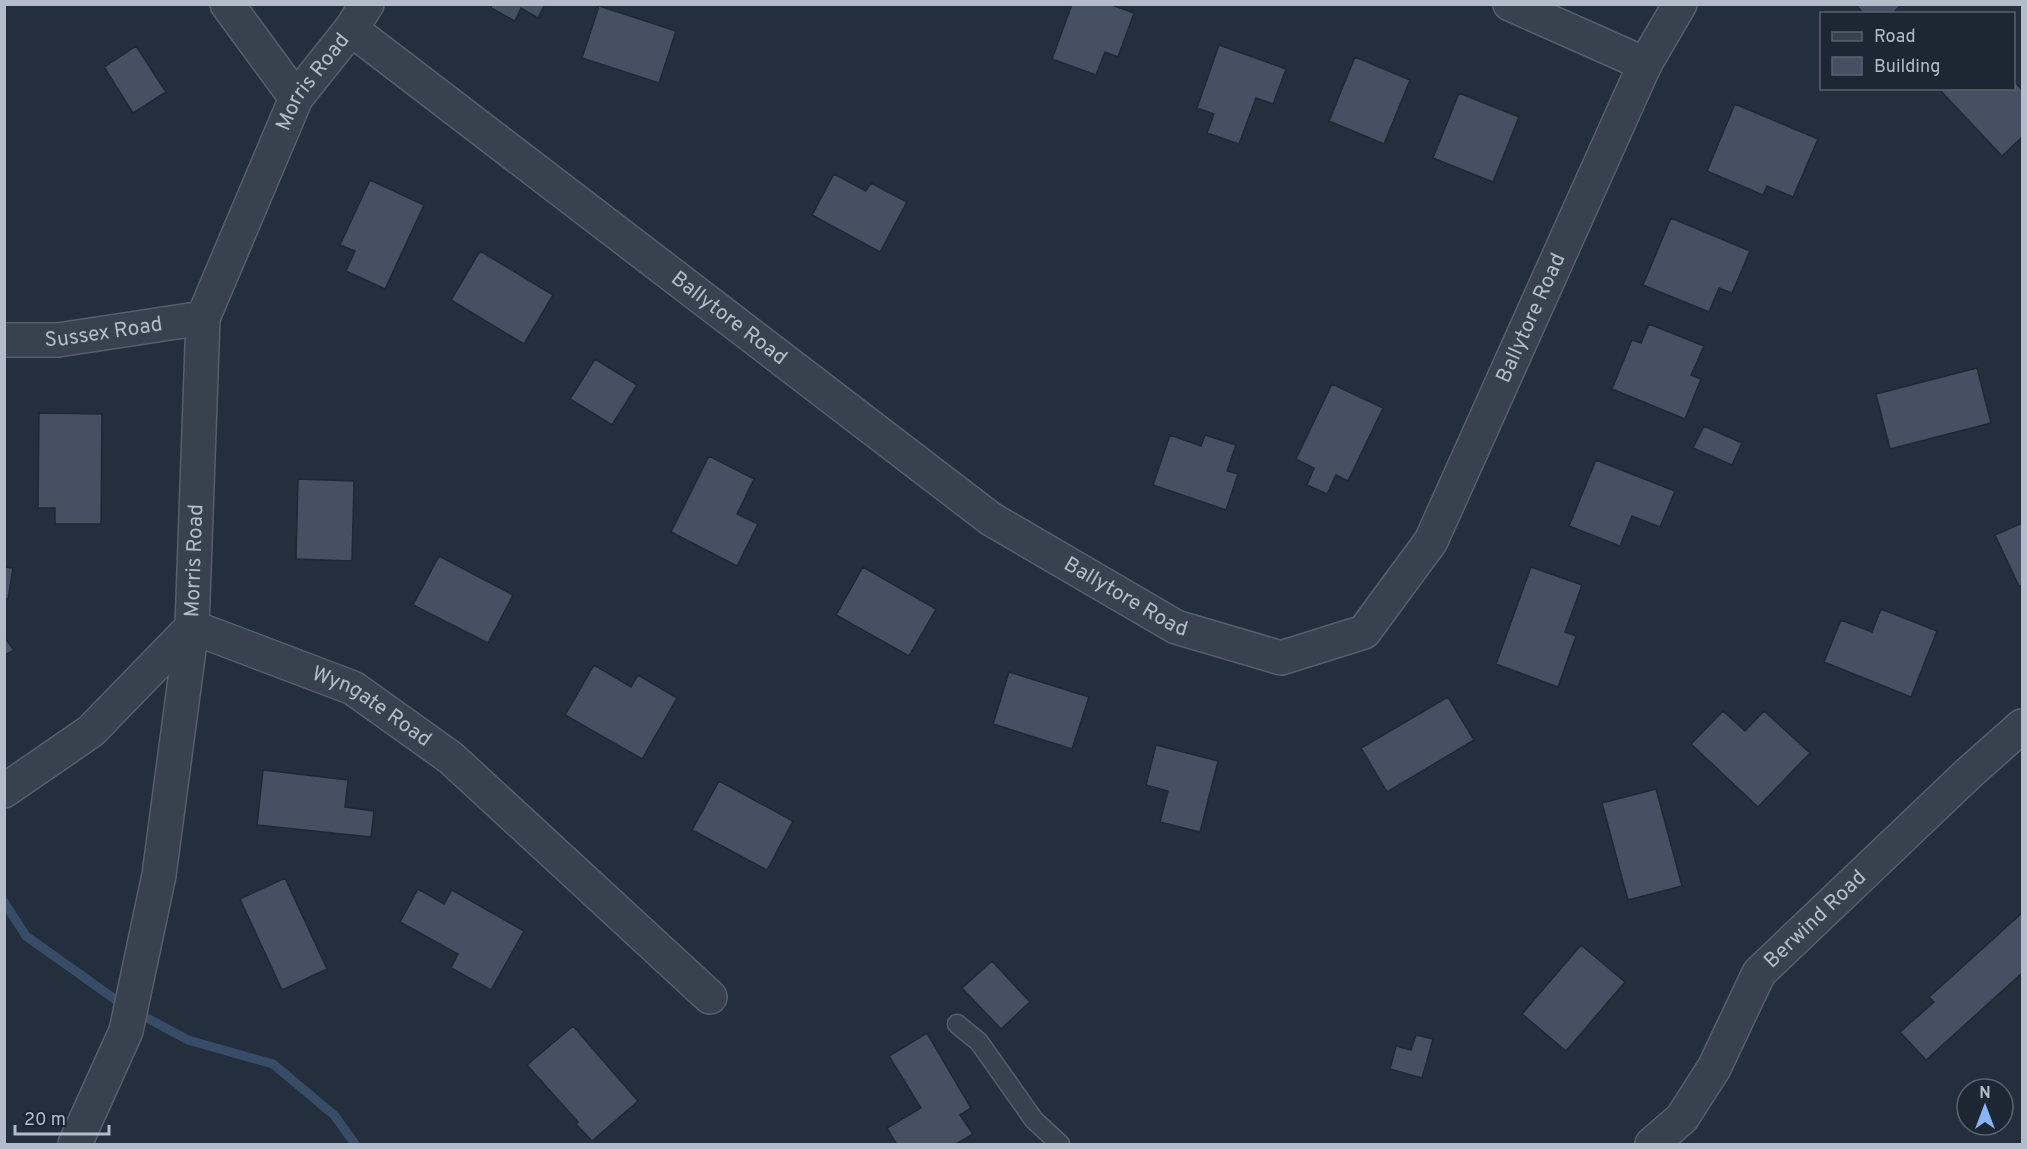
<svg xmlns="http://www.w3.org/2000/svg" width="2027" height="1149" font-family="Overpass,sans-serif">
<style>
.lines{fill:none;stroke-linecap:round;stroke-linejoin:round}
.stream{stroke:#394c67;stroke-width:9}
.building{fill:#455162;stroke:#1f2835;stroke-width:1.5}
.lane-casing{stroke:#565f6c;stroke-width:21}
.street-casing{stroke:#565f6c;stroke-width:36}
.lane{stroke:#38414e;stroke-width:18}
.street{stroke:#38414e;stroke-width:33}
.labels{text-anchor:middle;dominant-baseline:central;stroke-width:4.5;stroke-linejoin:round;paint-order:stroke}
.street-label{font-size:21px;fill:#b4bcc9;stroke:#1d2633}
</style>
<rect width="100%" height="100%" fill="#242f3e"/>
<g class="lines">
<path class="stream" d="M4,902L26,936L123,1005L188,1040L273,1064L334,1115L355,1144"/>
</g>
<path class="building" d="M492,4H545L538,18L521,8L515,21L491,8Z
M1072,4H1109L1134,13L1118,57L1105,52L1096,75L1052,59Z
M1855,4H1902L1892,14H1864Z
M599,6L676,31L659,83L582,58Z
M1219,45L1286,69L1273,104L1256,98L1239,144L1207,133L1214,114L1197,108Z
M136,46L166,92L133,113L104,67Z
M1355,57L1410,80L1384,144L1329,121Z
M2014,81L2022,90V137L2002,156L1938,88H2014Z
M1459,93L1519,117L1493,182L1433,158Z
M1735,104L1818,139L1793,197L1767,186L1763,195L1707,171Z
M834,174L866,191L871,183L907,202L880,252L812,215Z
M370,180L424,205L385,289L346,271L355,251L340,245Z
M1671,218L1750,251L1732,293L1719,288L1709,312L1643,285Z
M480,251L553,295L524,344L451,300Z
M1649,324L1704,346L1691,375L1701,379L1685,419L1612,389L1632,340L1641,343Z
M595,359L637,385L612,425L570,399Z
M1977,368L1991,423L1890,449L1876,394Z
M1332,384L1383,408L1348,481L1336,475L1327,494L1307,485L1314,468L1296,459Z
M39,413L102,414L101,524H55V508H38Z
M1704,426L1742,443L1732,465L1693,448Z
M1170,435L1201,446L1205,435L1236,445L1227,471L1238,474L1226,510L1153,485Z
M709,456L754,479L737,514L758,524L737,566L671,532Z
M1596,460L1675,491L1660,527L1632,516L1620,546L1569,526Z
M298,479L354,481L352,561L296,559Z
M2022,523V585L2019,586L1995,535Z
M439,556L513,595L488,643L413,605Z
M4,567L13,568L8,599L4,598Z
M863,567L936,609L909,656L836,615Z
M1531,567L1582,585L1565,632L1576,636L1558,687L1496,664Z
M1881,609L1937,631L1911,697L1824,662L1841,620L1872,632Z
M4,637L14,650L4,656Z
M594,665L631,687L638,675L677,698L642,759L565,715Z
M1009,672L1089,697L1072,749L993,724Z
M1448,697L1474,740L1387,792L1361,748Z
M1723,711L1745,731L1764,711L1810,753L1758,807L1691,744Z
M1156,745L1218,761L1200,832L1160,822L1168,791L1146,785Z
M263,770L348,780L345,807L374,811L371,837L257,825Z
M719,781L793,821L767,870L692,830Z
M1656,789L1682,886L1628,900L1602,803Z
M285,878L327,969L282,990L240,899Z
M418,889L444,904L452,890L524,931L491,990L451,968L458,954L400,922Z
M2022,913V973L1926,1060L1900,1032L1934,1002L1929,997Z
M1581,945L1625,982L1566,1051L1522,1014Z
M992,961L1030,1002L1001,1029L962,988Z
M573,1026L638,1101L592,1141L576,1124L578,1122L527,1065Z
M927,1033L971,1108L960,1115L973,1134L956,1144H893L896,1143L887,1128L921,1108L889,1056Z
M1416,1035L1433,1039L1422,1078L1390,1069L1396,1046L1411,1050Z"/>
<g class="lines">
<g class="lane-casing">
<path id="lane" d="M957,1024L979,1042L1034,1120L1060,1144"/>
</g>
<g class="street-casing">
<g id="street">
<path d="M227,4L296,98"/>
<path d="M1510,4L1645,64"/>
<path id="s1" d="M351,29L991,519L1176,627L1281,658L1364,632L1431,541L1645,64L1680,4"/>
<path id="s2" d="M4,340H58L203,318"/>
<path id="s3" d="M4,791L91,731L192,627L353,688L451,758L710,997"/>
<path id="s4" d="M75,1144L126,1031L159,875L192,627L203,318L296,98L351,29L367,4"/>
<path id="s5" d="M1652,1144L1682,1118L1714,1068L1759,973L1969,773L2022,726"/>
</g>
</g>
<use href="#lane" class="lane"/>
<use href="#street" class="street"/>
</g>
<g class="labels">
<g class="street-label">
<text stroke="none"><textPath href="#s4" startOffset="1104">Morris Road</textPath></text>
<text stroke="none"><textPath href="#s1" startOffset="476">Ballytore Road</textPath></text>
<text stroke="none"><textPath href="#s1" startOffset="1574">Ballytore Road</textPath></text>
<text stroke="none"><textPath href="#s2" startOffset="100">Sussex Road</textPath></text>
<text stroke="none"><textPath href="#s4" startOffset="600">Morris Road</textPath></text>
<text stroke="none"><textPath href="#s1" startOffset="962">Ballytore Road</textPath></text>
<text stroke="none"><textPath href="#s3" startOffset="448">Wyngate Road</textPath></text>
<text stroke="none"><textPath href="#s5" startOffset="282">Berwind Road</textPath></text>
</g>
</g>
<rect width="2027" height="1149" fill="none" stroke="#b4bcc9" stroke-width="12"/>
<rect x="1820" y="12" width="195" height="78" fill="#1d2633" stroke="#59626f" stroke-width="1.5"/>
<rect x="1832" y="32" width="30" height="9" fill="#38414e" stroke="#59626f" stroke-width="1.5"/>
<text x="1874" y="42" font-size="18" fill="#b4bcc9">Road</text>
<rect x="1832" y="57" width="30" height="18" fill="#455162" stroke="#59626f" stroke-width="1.5"/>
<text x="1874" y="72" font-size="18" fill="#b4bcc9">Building</text>
<g transform="translate(1985 1107)"><circle r="28" fill="#1d2633" stroke="#59626f" stroke-width="1.5"/>
<path d="M0-4.5L10 22L0 15L-10 22Z" fill="#8ab4f8"/>
<text y="-9" font-size="16" font-weight="bold" text-anchor="middle" fill="#b4bcc9">N</text>
</g>
<path d="M15 1125v9h94v-9" fill="none" stroke="#b4bcc9" stroke-width="3"/>
<text x="24" y="1125" font-size="18" fill="#b4bcc9" stroke="#1d2633" stroke-width="4.5" paint-order="stroke">20 m</text>
</svg>
